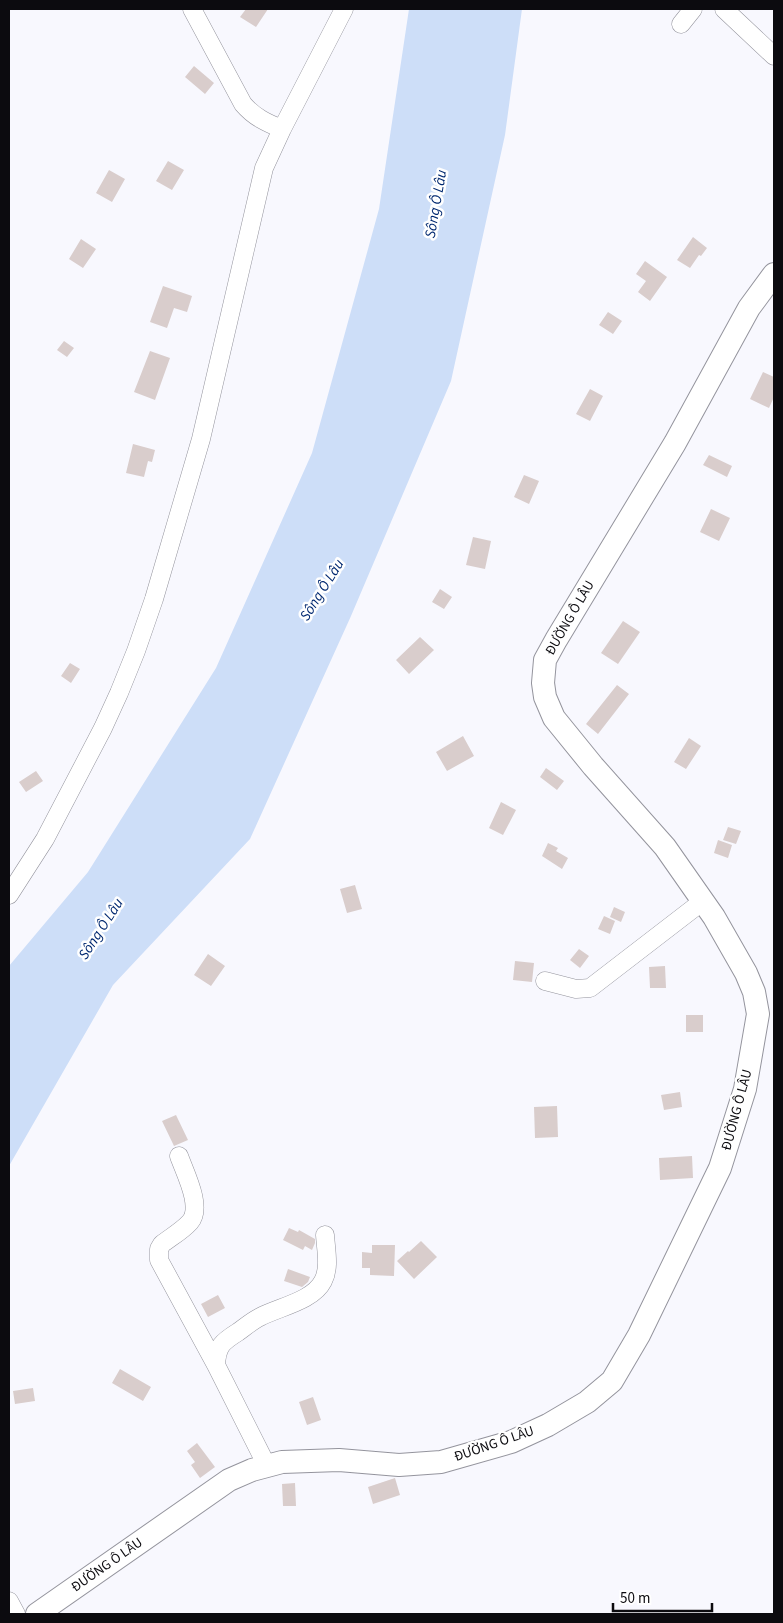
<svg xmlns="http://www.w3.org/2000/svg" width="783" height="1623" font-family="'Source Sans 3',sans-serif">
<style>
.water{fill:#cddef8}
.building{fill:#d9cdcc}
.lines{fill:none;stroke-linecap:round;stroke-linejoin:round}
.minor-casing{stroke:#94949d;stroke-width:19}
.major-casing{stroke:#94949d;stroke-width:24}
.minor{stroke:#fff;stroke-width:18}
.major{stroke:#fff;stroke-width:22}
.labels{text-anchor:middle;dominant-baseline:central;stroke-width:5;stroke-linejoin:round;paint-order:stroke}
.street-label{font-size:14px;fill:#0c0b0f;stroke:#fff}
.water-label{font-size:15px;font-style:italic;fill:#002870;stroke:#fff}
</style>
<rect width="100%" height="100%" fill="#f8f8fe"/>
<path class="water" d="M409,9H522L505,135L451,381L351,616L250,839L113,985L9,1166V966L88,872L216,668L312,453L379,209Z"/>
<path class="building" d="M246,9H268L256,27L240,17Z
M194,66L214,83L205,94L185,77Z
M168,161L184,170L172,190L156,181Z
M109,170L125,179L112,202L96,193Z
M693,237L707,248L701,256L699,255L690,268L677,260Z
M81,239L96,249L83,268L69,259Z
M645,261L667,277L650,301L638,292L646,281L636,274Z
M163,286L192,296L187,312L174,308L167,328L150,322Z
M608,312L622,321L613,334L599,325Z
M64,341L74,348L67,357L57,350Z
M150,351L170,358L155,400L134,392Z
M763,372L774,377V397L769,408L750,399Z
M590,389L603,396L590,421L576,414Z
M133,444L155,450L152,462L148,461L144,477L126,473Z
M709,455L732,466L727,477L703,465Z
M524,475L539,481L529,504L514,497Z
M711,509L730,518L719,541L700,532Z
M473,537L491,541L485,569L466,565Z
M440,589L452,597L444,609L432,602Z
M623,621L640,632L618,664L601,653Z
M420,637L434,650L409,674L396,660Z
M70,663L80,669L71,683L61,676Z
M617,685L629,694L598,734L586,724Z
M463,736L474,756L447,771L436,752Z
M689,738L701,746L686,769L674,762Z
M546,768L564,781L557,790L540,777Z
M36,771L43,781L26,792L19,782Z
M501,802L516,810L503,835L489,828Z
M728,827L741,831L736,844L723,840Z
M718,840L732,845L728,858L714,853Z
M548,843L558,848L556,851L568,858L562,869L542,856Z
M355,885L362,909L347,913L340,889Z
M614,907L625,912L621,922L610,917Z
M604,916L615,921L610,934L598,929Z
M579,949L589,956L580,968L570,960Z
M208,954L225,966L211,986L194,975Z
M515,961L534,963L532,982L513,980Z
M665,966L666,988H650L649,967Z
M686,1015H703V1032H686Z
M680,1092L682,1107L664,1110L661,1095Z
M557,1106L558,1137L535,1138L534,1107Z
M176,1115L188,1140L174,1146L162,1121Z
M692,1156L693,1178L660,1180L659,1158Z
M289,1228L298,1232L299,1230L315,1239V1243L312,1250L305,1246L303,1250L283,1240Z
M421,1241L437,1257L414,1279L397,1261L408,1251L409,1252Z
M372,1245H395L394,1276L370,1275V1268H362V1252L372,1253Z
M288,1269L310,1277L308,1282L302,1287L284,1281Z
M218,1295L225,1308L208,1317L201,1304Z
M120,1369L151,1387L143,1401L112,1383Z
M33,1388L35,1401L15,1404L13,1391Z
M313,1397L321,1420L307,1425L299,1402Z
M197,1443L215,1467L200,1478L191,1465L195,1462L187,1451Z
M395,1478L400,1495L373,1504L368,1487Z
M295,1483L296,1506H283L282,1484Z"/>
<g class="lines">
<g class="minor-casing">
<path id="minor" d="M192,9L243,104C254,117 267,123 282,129
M724,9L774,56
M681,24L693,9
M9,895L45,839L103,728L119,693L136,651L154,599L201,439L264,168L282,129L344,9
M545,981L576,989L590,988L703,901
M179,1156C185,1173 203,1207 190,1222C182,1231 171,1237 162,1244L159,1249V1260L216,1365L267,1466
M216,1365C217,1346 222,1342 238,1332C245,1327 252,1321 260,1317C279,1307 313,1301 323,1281C330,1268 326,1250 325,1235
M9,1601L16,1614"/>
</g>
<g class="major-casing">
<path id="major" d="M37,1614L229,1480L252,1470L282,1462L339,1460L399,1465L441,1462L511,1442L548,1425L587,1402L612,1381L639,1335L720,1168L745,1089L758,1014L754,992L746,973L714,917L665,847L593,766L554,718L545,697L543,683L545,660L556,640L675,443L749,308L774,274"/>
</g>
<use href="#minor" class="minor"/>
<use href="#major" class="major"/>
</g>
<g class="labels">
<g class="street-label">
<text transform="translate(570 618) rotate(-60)">ĐƯỜNG Ô LÂU</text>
<text transform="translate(737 1110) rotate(-75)">ĐƯỜNG Ô LÂU</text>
<text transform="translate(494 1444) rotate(-19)">ĐƯỜNG Ô LÂU</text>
<text transform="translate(107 1565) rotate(-35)">ĐƯỜNG Ô LÂU</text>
</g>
<g class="water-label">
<text transform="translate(436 204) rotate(-80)">Sông Ô Lâu</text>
<text transform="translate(322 590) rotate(-58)">Sông Ô Lâu</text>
<text transform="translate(101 929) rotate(-57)">Sông Ô Lâu</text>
</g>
</g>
<rect width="783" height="1623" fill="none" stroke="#0c0b0f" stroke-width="20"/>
<path d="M613 1603v8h99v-8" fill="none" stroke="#0c0b0f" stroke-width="2.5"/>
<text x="620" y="1603" font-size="15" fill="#0c0b0f" stroke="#ffffff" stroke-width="4" paint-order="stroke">50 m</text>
</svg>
